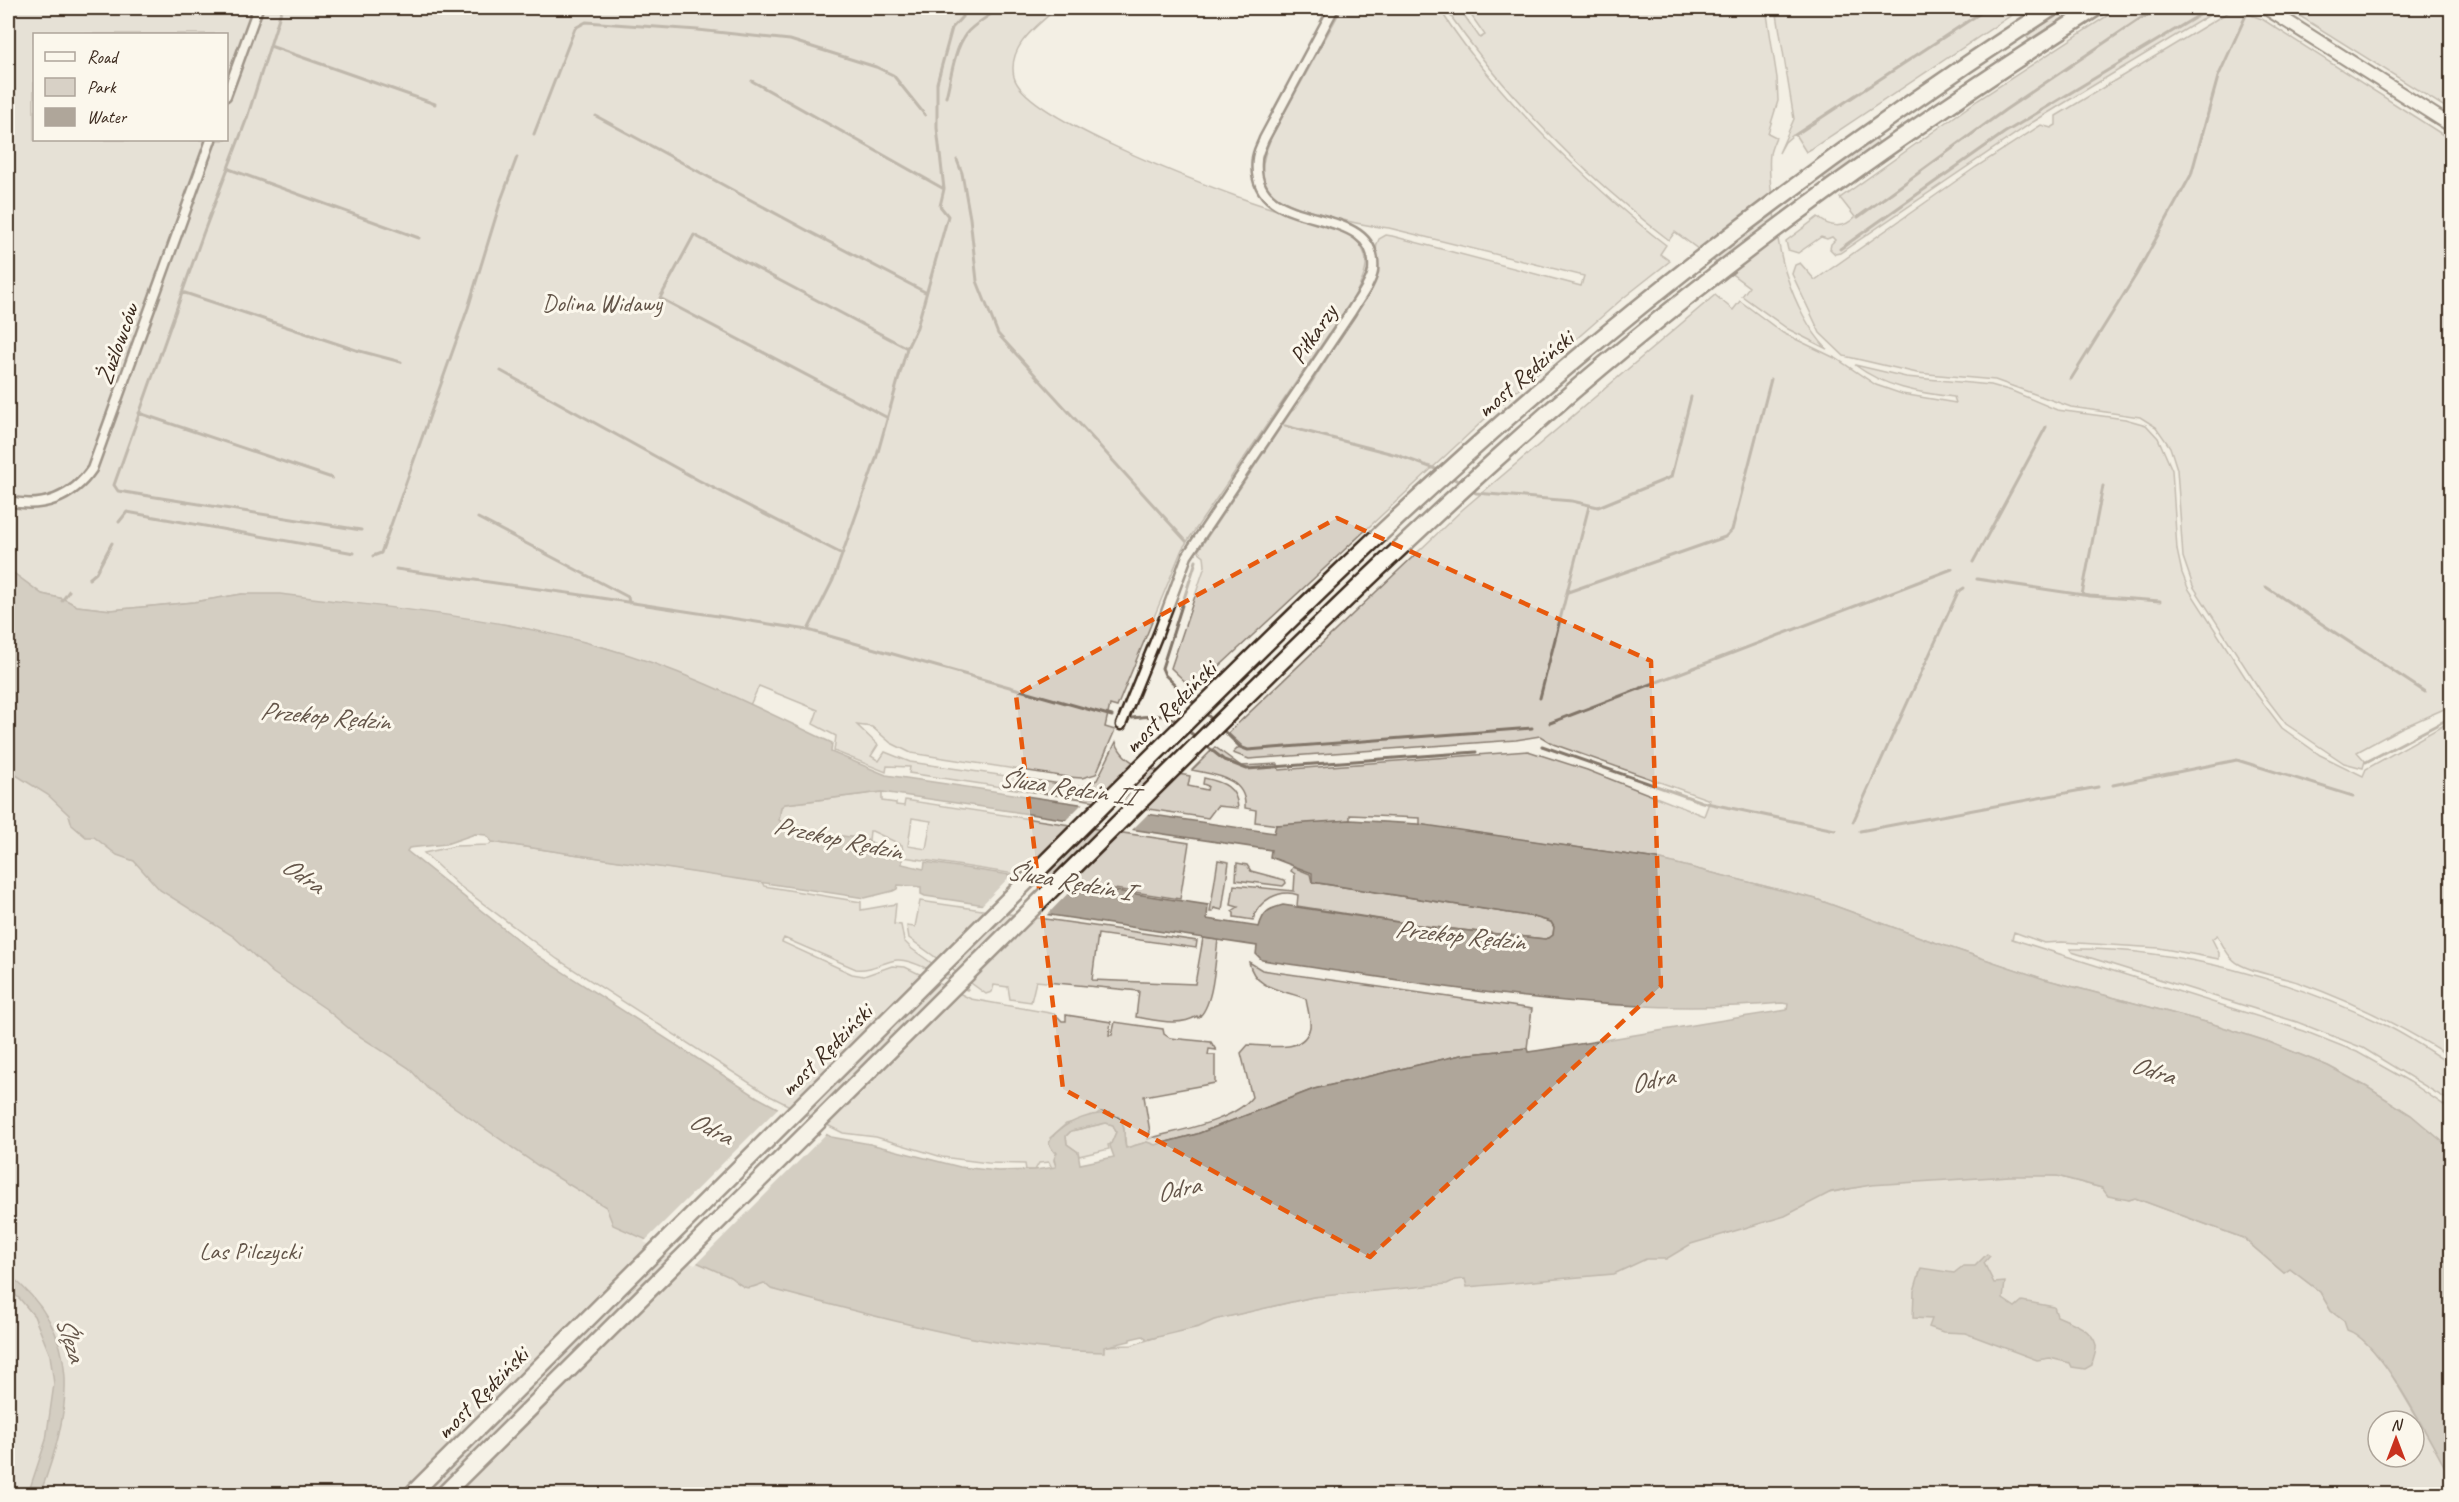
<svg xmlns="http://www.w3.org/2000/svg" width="2459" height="1502" font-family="Caveat,sans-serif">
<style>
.green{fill:#d8d1c6;stroke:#8a7e72;stroke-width:1.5;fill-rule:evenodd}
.water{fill:#afa69a;stroke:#817468;stroke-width:1.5;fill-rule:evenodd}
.pier{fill:#f3efe4}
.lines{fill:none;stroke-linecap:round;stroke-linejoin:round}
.stream{stroke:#817468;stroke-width:3}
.street-casing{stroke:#3b2a1e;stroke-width:13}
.secondary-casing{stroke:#3b2a1e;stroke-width:16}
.highway-casing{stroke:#3b2a1e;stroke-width:20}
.street{stroke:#fbf7ec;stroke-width:8}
.secondary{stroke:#fbf7ec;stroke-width:12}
.highway{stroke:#fbf7ec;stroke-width:15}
.marked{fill:none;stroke:#e8590c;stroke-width:4.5;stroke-dasharray:12 8;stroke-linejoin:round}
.labels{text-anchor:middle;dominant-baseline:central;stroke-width:6;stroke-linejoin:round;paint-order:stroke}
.park-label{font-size:24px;fill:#625448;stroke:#fbf7ec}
.street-label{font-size:24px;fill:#3b2a1e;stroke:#fbf7ec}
.water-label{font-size:26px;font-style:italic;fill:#645549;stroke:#fbf7ec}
</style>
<rect width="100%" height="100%" fill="#f3efe4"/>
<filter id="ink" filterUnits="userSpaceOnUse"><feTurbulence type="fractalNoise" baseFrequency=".0167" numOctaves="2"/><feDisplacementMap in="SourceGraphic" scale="12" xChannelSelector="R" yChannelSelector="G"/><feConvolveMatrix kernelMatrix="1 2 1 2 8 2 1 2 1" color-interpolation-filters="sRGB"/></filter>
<g filter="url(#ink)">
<path class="green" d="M8,8H1057C1037,26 1007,46 1014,77C1024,117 1200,183 1241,198C1277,212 1315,219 1350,234C1375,256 1367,274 1352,300L1182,549L1117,707L1110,705L1105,727L1115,730L1096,774L1082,778L1067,777L911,753L891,743L872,727L857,725L878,745L871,756L879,761L885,752L910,762L1082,787L1097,780L1116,742C1126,771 1163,771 1190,776L1188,786L1207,790L1208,786L1203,784L1204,778C1223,782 1237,787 1238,808L1217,806L1208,818L909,773L910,767L887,766L886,772L834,751L836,736L813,724L818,710L759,686L750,705L670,670L606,648L510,625L242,594L194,602L111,610L77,606L64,599L42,594L8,569ZM34,34H226V140H34Z
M1342,8H1439C1472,60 1512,104 1556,148C1591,182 1626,215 1666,245L1660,254L1670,261L1622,299L1487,417L1194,690L1171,668L1205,566L1204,556L1198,551L1291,412L1296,408L1366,296C1371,287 1376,278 1377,268C1377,256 1374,249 1379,239L1386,235L1392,236L1581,286L1584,276L1389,228C1365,226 1344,221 1321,214C1273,200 1247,192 1272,136Z
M1445,8H1459L1480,38L1485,35L1466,8H1766L1777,78L1778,101L1768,133L1776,137C1774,142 1771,148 1770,154C1767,175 1779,256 1787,277C1795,302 1809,330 1827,349L1788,329L1742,296L1749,287L1675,232L1669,240C1583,174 1506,97 1445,8Z
M1776,8H2022L1811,149L1806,152L1796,136L1793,135L1785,142L1779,153L1794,119Z
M2066,8H2079L2029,40L2025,34Z
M2119,8H2221L2033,122L1840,253L1835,254L1830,249L1831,244L1835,240L1832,237L1827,239L1821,237L1798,253L1788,250L1786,241L1818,217C1829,228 1844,229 1855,217L1840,198L1978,100Z
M2235,8L2237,10L2262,19L2451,140V706L2401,728L2357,752L2365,761L2363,768L2344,763L2286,724L2260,690L2193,586L2183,557L2177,469L2170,447L2156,427L2140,417L2071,407L1995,380L1917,373L1844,356L1820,333L1792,274L1795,265L1800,263L1815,280L1976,167L2041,125L2051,128L2056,125V116Z
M2287,8H2451V111Z
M1875,137L1879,143L1826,181L1822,176Z
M1715,295L1733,310L1740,301L1783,333L1837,359L1876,385L1902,394L1956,403L1954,397C1919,393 1884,387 1855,365L1906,377L1991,385L2012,391L2057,410L2125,419L2146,425L2158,438L2172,470L2177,550L2182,573L2188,588L2254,691L2282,728L2320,755L2363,776L2366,769L2451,721V1057C2403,1027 2354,1002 2300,983C2281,976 2256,974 2239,964C2228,958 2223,945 2217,935L2212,939L2219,953V959L2159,948L2062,942L2044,943L2014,932L2012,939L2304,1031L2357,1052L2410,1082L2451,1110V1149L2411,1115L2367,1087L2328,1066L2269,1042L2213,1024L2044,979L1928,940L1816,899L1657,859L1420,825V818L1350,815V820L1286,826L1255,822L1256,810L1245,808C1247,777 1214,775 1192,770L1215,747L1241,766L1278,764L1279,770L1528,751L1587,770L1704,816L1710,800L1553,744L1540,736L1516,740L1249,759L1233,753L1241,745L1228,733L1463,509Z
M8,769L41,788L95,835L136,860L764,1282L1104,1346L1132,1345L1208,1321L1313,1297L1893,1180L2011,1174L2057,1176L2102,1188L2129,1200L2135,1198L2243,1238L2284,1273L2290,1269L2320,1292L2331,1311L2359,1333L2387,1367L2451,1475V1494H8ZM2378,1421H2414V1457H2378Z
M882,792V801L896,803V805L904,806L905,800L1189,843L1180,899L904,857L902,845L872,831H870L869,840L789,829L779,820L781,807L785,804ZM912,818L931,821L926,849L908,846Z
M492,842L762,882L764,886L861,902V910L896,904L894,924L901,925L904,941L912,949L968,989L967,990C951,982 914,958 897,960C882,962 871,971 856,969L784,938L782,942L852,974L864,976L892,966L905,967L971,999L1055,1014L1062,1021H1066V1015L1111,1022L1109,1035H1112L1115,1022L1163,1029L1164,1034L1170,1038L1211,1042L1216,1050L1209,1049L1208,1055H1215V1083L1144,1096L1150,1132L1148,1139C1178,1130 1233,1122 1252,1097L1241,1053L1248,1045C1268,1045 1304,1055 1310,1027C1311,1019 1307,1007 1306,999C1285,990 1254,990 1249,962L1262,970L1532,1009L1527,1048L1461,1055L1314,1089L1197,1134L1155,1145L1147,1142L1126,1148L1124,1128L1110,1113L1099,1112L1094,1117L1066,1124L1050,1138L1057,1152L1054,1161L1057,1167L1052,1168L1049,1162L1039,1163L1035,1170H1026L1025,1164L988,1163L942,1157L876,1137L843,1133L770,1096L557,959L457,884L424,853L455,846L489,845Z
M1218,860L1229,862L1222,910L1214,908L1213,912H1210Z
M1237,863L1247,865L1251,871L1285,880L1286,883L1283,886L1236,880Z
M1293,867L1310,874L1312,882L1534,917L1551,922L1554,927L1553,935L1549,938L1545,939L1424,926L1297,906L1298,895C1280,888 1257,901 1253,920L1234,917V913L1232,911L1238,907L1231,905L1234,885L1294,891L1295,874L1291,871Z
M920,901L1197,941L1196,948L1098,934L1092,980L1195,984L1203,938L1218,940C1215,960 1214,1006 1198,1018L1197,1016C1180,1027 1155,1020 1136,1017L1139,991L1036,981L1031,1002L1010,999L1008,987L994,985L992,992L986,994L909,938L907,926L915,927Z
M2070,949C2176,947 2289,979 2385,1025C2408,1036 2430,1051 2451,1065V1102L2363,1048L2297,1022L2072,952Z
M1106,1123L1113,1125L1116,1132L1111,1144L1108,1145L1109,1149L1079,1156L1078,1152L1067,1144L1066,1136L1071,1131Z"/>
<path class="water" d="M8,569L42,594L64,599L77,606L111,610L194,602L242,594H280C389,608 501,617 606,648C685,670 758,708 832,743L831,752L886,775L1274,833L1276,825L1350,820L1418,824L1657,859L1816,899L1928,940L2044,979L2213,1024L2269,1042L2328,1066L2367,1087L2411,1115L2451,1149V1478C2431,1444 2382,1341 2347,1330L2344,1321L2331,1311L2320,1292L2290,1269L2284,1273L2243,1238L2135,1198L2129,1200L2108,1196L2102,1188L2057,1176H2010L1871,1185L1831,1192L1785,1216L1691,1244L1666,1259H1646L1614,1274L1467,1287L1465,1279L1455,1280L1447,1284L1313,1297L1214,1320L1199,1327L1145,1340L1146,1338L1143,1336L1130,1339V1341L1104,1347V1352C989,1350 882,1318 771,1289L764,1283C744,1291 746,1289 730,1277L613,1225L606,1207L540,1167L427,1088L409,1068L353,1032L326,1009L273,973L233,936L160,890L134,861L117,855L94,837H86L72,825L69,815L48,795L8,770ZM882,792L1271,850L1270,857L1312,873V882L1534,917L1551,922L1554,927L1553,935L1549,938L1545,939L1424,926L1283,905C1268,909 1263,912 1259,927L1207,919L1208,905L925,862L924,869L902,864V857C888,850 874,842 859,838C838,834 792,837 779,820L781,807L785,804ZM475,834L486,835L492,842L865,898L893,891L897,889L898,885L921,887V894L925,896L1257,946L1256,954L1262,960C1435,984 1607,1019 1782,1003L1788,1004L1787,1010C1701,1023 1615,1039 1528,1052L1527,1048L1461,1055L1314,1089L1197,1134L1155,1145L1147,1142L1126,1148C1123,1140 1126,1127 1121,1120C1108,1103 1053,1124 1049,1144L1054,1152H1057L1054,1159L1056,1167L1035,1170L998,1171L960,1167L870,1144L831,1137L757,1097L538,956L407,851L409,848L446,844ZM1106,1123L1113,1125L1116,1132L1110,1146L1114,1157L1080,1164L1078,1152L1067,1144L1066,1136L1071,1131Z
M1987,1254L1990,1256L1984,1263L1994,1283L2005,1282L2003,1299L2015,1307L2022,1301L2054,1307L2057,1316C2071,1322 2092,1329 2096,1345C2097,1351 2093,1359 2092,1365L2085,1369L2072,1367L2070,1363L2050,1358L2037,1360L1965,1333L1943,1332L1929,1327L1932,1319L1913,1318L1914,1291L1921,1268L1954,1273L1963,1266H1975Z
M8,1274C86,1334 71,1412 40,1494H28L46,1440L54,1384L50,1355L34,1316L20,1299L8,1289Z"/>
<path class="pier" d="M1085,801L1151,811L1130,832L1064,822Z
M1014,872L1079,882L1044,918L979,908Z
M780,1106L828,1132L695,1265L644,1242Z"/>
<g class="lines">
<path class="stream" d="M282,8L247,118L203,234L114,485L118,491L361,530
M955,8L967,11
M270,46L435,104
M752,81L944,189
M946,97C951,78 954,50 966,34C972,25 990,16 999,8
M596,116L810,232L925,292
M534,134L575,28L586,22L698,30L790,40L876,67L893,75L925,115
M1795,135L1988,8
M957,160L962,173L970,218L977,281L998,334L1186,541
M229,169L419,238
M1858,217L2005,110L2141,18L2171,8
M1840,249L2004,133L2211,8
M182,292L356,350L401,362
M501,371L698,480L842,554
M2071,379L2136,275L2191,175L2218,77L2247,13
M139,413L332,478
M886,417L660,298L694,235L907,348
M1285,426L1397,455L1441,471
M1449,476L1461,483
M1469,489L1476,493L1572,501L1598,507L1671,477L1691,397
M478,518L628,597L629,603
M119,522L127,512L354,553
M373,556L381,553L468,308L501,200L517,157
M1196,561L1162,668L1165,675L1197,706
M1973,562L2046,427
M396,569L575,594L808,630L1112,716
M89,579L96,573L112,543
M1977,579L2090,596L2160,601
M2266,587L2425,692
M1568,592L1725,537L1732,530L1771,379
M2082,595L2103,486
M62,601L69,591
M808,630L833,580L876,459L907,348L917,327L948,216L940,206L944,189L937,128V83L952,28L970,8
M1540,698L1589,506
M1204,712L1215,722
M1132,718C1149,717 1164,711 1179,723
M1550,723L1952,569
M1186,729L1197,738
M1222,729L1240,747L1248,750L1532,728
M1204,744L1224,760L1247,769L1476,752
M1542,746L1702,802L1835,830
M2366,762L2452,717
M2113,785L2237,760L2353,796
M1853,822L1958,592L1964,588
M1860,831L2098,787"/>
<g class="street-casing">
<path id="street" d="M226,96L258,8
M8,501C42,509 72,498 92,469L211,140
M1121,725L1158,634L1187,556L1351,312C1358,300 1371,284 1373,271C1380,197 1249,240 1257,160C1257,153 1262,145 1264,139L1334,8"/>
</g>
<g class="secondary-casing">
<path id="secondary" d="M2266,8L2452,126"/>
</g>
<g class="highway-casing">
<path id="highway" d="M412,1494C615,1293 817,1090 1020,888C1199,710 1376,528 1569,365C1722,236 1884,117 2052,8
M444,1494C650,1289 856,1083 1063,878C1211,731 1358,583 1514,443C1694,281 1892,138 2096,8"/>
</g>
<use href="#street" class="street"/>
<use href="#secondary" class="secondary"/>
<use href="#highway" class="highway"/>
</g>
</g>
<path d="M0 0H2459V1502H0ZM1337,518L1651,661L1661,986L1370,1257L1063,1089L1016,695Z" fill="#f3efe4" fill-opacity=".55" fill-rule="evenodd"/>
<path class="marked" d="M1337,518L1651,661L1661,986L1370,1257L1063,1089L1016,695Z"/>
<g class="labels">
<g class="park-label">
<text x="602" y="303">Dolina Widawy</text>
<text x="250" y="1251">Las Pilczycki</text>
</g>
<g class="street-label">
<text transform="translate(1313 334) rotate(-56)">Piłkarzy</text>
<text transform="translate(117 344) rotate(-70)">Żużlowców</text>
<text transform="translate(1525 374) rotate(-41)">most Rędziński</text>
<text transform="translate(1170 707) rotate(-45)">most Rędziński</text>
<text transform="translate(826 1050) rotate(-45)">most Rędziński</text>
<text transform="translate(482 1393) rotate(-45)">most Rędziński</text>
</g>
<g class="water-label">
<text transform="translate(325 716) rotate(5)">Przekop Rędzin</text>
<text transform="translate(1067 787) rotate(8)">Śluza Rędzin II</text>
<text transform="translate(838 838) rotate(12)">Przekop Rędzin</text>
<text transform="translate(303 875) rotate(34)">Odra</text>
<text transform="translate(1069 881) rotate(10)">Śluza Rędzin I</text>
<text transform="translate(1460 935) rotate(6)">Przekop Rędzin</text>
<text transform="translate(2153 1070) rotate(18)">Odra</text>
<text transform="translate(1652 1080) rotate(-13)">Odra</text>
<text transform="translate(711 1128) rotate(26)">Odra</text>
<text transform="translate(1178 1189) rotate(-13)">Odra</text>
<text transform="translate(71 1339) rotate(72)">Ślęza</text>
</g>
</g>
<rect width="2459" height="1502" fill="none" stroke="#fbf7ec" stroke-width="30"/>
<rect x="15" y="15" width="2429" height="1472" fill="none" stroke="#3b2a1e" stroke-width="2" filter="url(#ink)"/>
<rect x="33" y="33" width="195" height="108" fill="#fbf7ec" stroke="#aea59a" stroke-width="1.5"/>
<rect x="45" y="52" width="30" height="9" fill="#fbf7ec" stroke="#aea59a" stroke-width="1.5"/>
<text x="87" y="63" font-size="18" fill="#3b2a1e">Road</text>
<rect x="45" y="78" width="30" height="18" fill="#d8d1c6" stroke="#aea59a" stroke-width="1.5"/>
<text x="87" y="93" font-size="18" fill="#3b2a1e">Park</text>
<rect x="45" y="108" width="30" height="18" fill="#afa69a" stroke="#aea59a" stroke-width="1.5"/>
<text x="87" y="123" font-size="18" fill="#3b2a1e">Water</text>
<g transform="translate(2396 1439)"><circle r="28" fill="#fbf7ec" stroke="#aea59a" stroke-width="1.5"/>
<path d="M0-4.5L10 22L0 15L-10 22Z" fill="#c8321e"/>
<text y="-9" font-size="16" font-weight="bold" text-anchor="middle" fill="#3b2a1e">N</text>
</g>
</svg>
